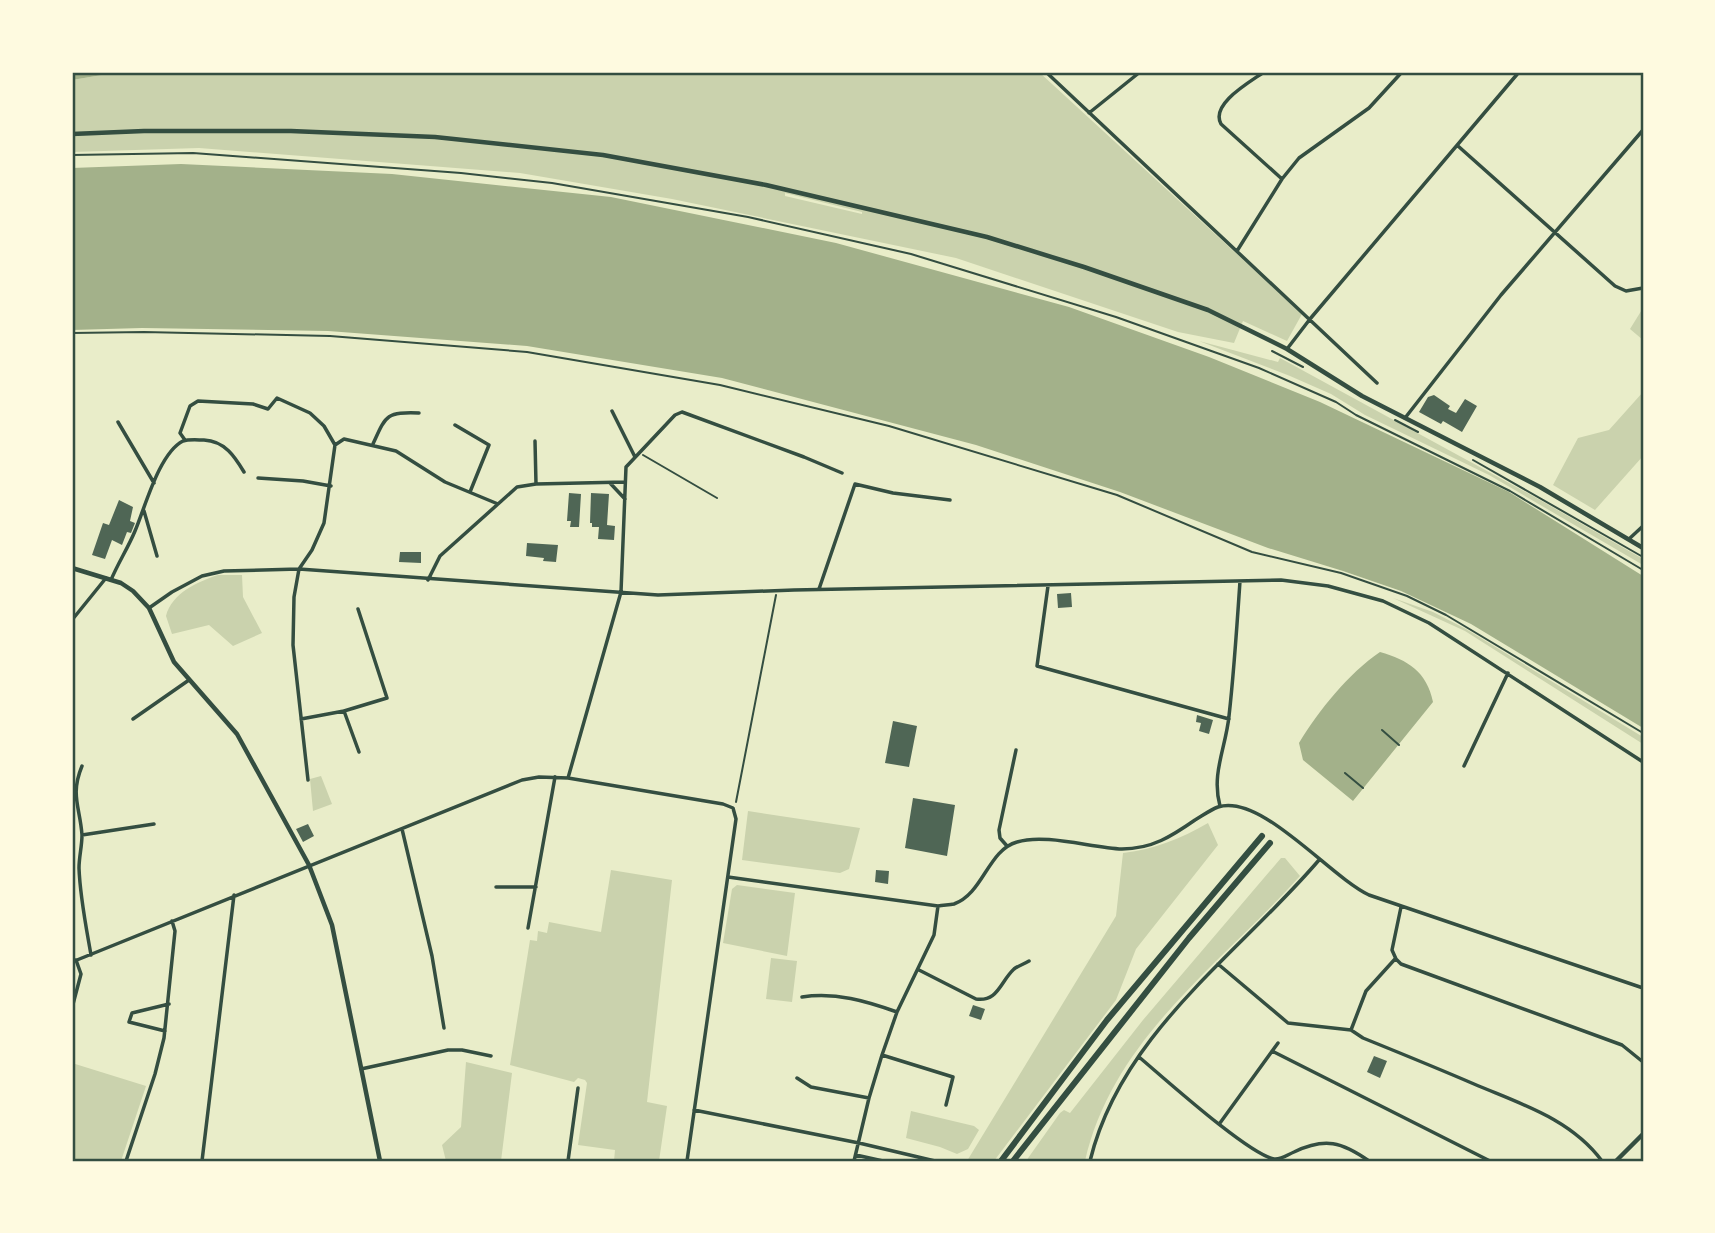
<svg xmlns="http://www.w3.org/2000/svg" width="1715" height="1233" font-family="'Roboto Condensed',sans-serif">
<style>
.green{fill:#cad2ad;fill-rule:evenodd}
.water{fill:#a3b18a}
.building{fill:#4f6655}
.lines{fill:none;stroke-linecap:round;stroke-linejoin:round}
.path{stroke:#344e41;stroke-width:2}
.minor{stroke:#344e41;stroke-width:3.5}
.tertiary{stroke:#344e41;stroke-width:4.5}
.trunk{stroke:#344e41;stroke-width:6}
.neatline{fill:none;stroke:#344e41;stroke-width:2.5}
</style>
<rect width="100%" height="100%" fill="#e9edc9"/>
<path class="green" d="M120,72H1039L1302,314L1287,341L1243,321L1234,343L1178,332L956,258L672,199L520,173L199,148L72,152V80ZM785,193L862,212V214L785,196Z
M1643,308V340L1630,329Z
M1199,341L1278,362L1280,358L1533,496L1643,559V565L1489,475L1365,415L1331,394L1290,376Z
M1643,392V456L1595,510L1553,485L1578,438L1609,430Z
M218,575H242L243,597L262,633L233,646L209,625L172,634L166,616C172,593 197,582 218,575Z
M1393,598L1433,612L1466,629L1643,737V744L1465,631Z
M321,776L332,804L313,811L310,779Z
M748,811L860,828L849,869L840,873L742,860Z
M1208,823L1218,845L1136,949L1116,1000L994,1161H967L1116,916L1123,853C1155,849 1180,839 1208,823Z
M1281,858H1285L1300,876C1220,965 1113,1038 1085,1161H1026L1060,1113L1064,1110L1070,1113L1143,1020Z
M611,870L672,880L647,1102L667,1106L659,1161H614L615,1150L578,1145L587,1083L585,1080L578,1078L574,1082L510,1065L530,940L537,941L538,931L547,933L549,922L601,932Z
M737,885L795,893L787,956L723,943L732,889Z
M771,958L797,961L792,1002L766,999Z
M466,1062L512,1073L501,1161H446L442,1145L461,1127Z
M72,1063L146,1086L121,1161H72Z
M911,1111L974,1126L979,1130L968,1149L957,1154L940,1147L906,1138Z"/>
<path class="water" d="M72,72H120L72,80Z
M181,164L392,174L611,197L836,243L1069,307L1209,357L1320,402L1509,492L1643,576V728L1471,624L1401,591L1343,571L1268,548L1120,492L976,445L722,378L527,346L328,331L142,328L72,330V168Z
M1380,652C1408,660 1427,672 1433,702L1353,801L1303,760L1299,743C1319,710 1348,674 1380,652Z"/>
<path class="building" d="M1434,395L1450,406L1448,409L1456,413L1465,399L1477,406L1462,432L1443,421L1441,424L1419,412L1428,397Z
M569,493L581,494L579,527H570L571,521H567Z
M591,493L609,494L607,525L615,526L614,540L598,539L599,527H592V523H590Z
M119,500L133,507L130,521L135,523L131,533L127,532L122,545L112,540L105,559L92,555L103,523L109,525Z
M527,543L558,545L556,562L543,561L544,558L526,556Z
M400,552H421V563L399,562Z
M1071,593L1072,607L1058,608L1057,594Z
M1197,715L1213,720L1209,734L1199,731L1201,723L1196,722Z
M893,721L917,726L909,767L885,763Z
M913,798L955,805L947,856L905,848Z
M308,824L314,836L303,842L296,829Z
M876,870L889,871L888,884L875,882Z
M973,1005L985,1009L981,1020L969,1016Z
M1374,1056L1387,1061L1380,1078L1367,1072Z"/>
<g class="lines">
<path class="path" d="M72,155L193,153L461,173L552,183L748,217L911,254L1116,317L1259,368L1336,402L1356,415L1510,491L1643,570
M72,333L144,332L330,336L527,352L720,385L889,426L1117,495L1252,552L1341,573L1407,596L1446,615L1643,733
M1272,351L1303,367
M1395,420L1418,432
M643,455L717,498
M1473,460L1643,557
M1382,730L1399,745
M1345,773L1363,788
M736,802L776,595"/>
<path class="minor" d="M1046,72L1377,383
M1264,72C1250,82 1210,104 1221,124L1282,179
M1089,113L1140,72
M1458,146L1615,286L1626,291L1643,288
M1237,251L1282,179L1299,158L1369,108L1402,72
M1287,349L1310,319L1519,72
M612,411L635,457
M1405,418L1501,295L1643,130
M118,422L154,483
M455,425L489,445L470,492
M185,440L180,433L190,406L198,401L253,404L268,409L277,398L310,413L324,426L335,445L324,523L312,550L299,569L294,597L293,645L308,780
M535,441L536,484
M373,444C386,415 386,412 419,413
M335,445L344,439L396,451L445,482L498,504
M258,478L303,481L331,486
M610,483L625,499
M144,511L157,556
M1629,539L1643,526
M111,580C118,563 128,548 135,531C145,508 159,453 183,441C189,439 198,440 204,440C225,441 235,457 244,472
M428,580L440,556L517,487L536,484L625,482
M1048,586L1037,666L1229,719
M819,589L855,484L893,493L950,500
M149,608L172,592L202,576L224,571L299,569L658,595L794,590L1281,580L1328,586L1383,601L1429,623L1643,762
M72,620L106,578
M344,711L359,752
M133,719L189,680
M301,719L344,711L387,698L358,609
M82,766C70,795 80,807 82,835C82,846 79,857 79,868C80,897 86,926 91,955
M1464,766L1508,673
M568,778L621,592L626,467L675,415L682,412L804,457L842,473
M1220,806C1211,774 1226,747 1229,716C1234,672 1237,626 1240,581
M402,829L432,956L444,1028
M82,835L154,824
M1007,846L1000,838L999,830L1016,750
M728,877L938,906C943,905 949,905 954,904C983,894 988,850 1017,842C1045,833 1092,848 1122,849C1152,849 1172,836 1195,820C1202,816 1210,810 1218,807C1261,793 1329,876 1369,895L1643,988
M496,887H536
M528,928L555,777
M1396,959L1401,964L1622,1045L1643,1062
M1396,959L1392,950L1401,907
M72,962L522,780L539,777L568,778L723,804L733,808L736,819L687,1161
M1218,964L1288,1023L1351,1030L1363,1038C1400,1053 1437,1068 1474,1084C1521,1104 1571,1119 1602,1161
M919,970L976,999C998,1002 1000,982 1014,969C1018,966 1024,964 1029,961
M802,997C836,992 866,1001 897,1012
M72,1008L81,974L76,960
M1351,1030L1366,991L1395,959
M165,1031L129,1022L132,1013L169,1004
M1272,1051L1490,1161
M882,1055L953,1077L946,1105
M1139,1057C1164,1078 1248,1154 1274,1159C1281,1160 1287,1155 1294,1152C1325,1137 1342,1142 1369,1161
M361,1069L448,1050H462L491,1056
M797,1078L811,1087L869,1098
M694,1110L859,1143L935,1161
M1220,1123L1278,1043
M856,1155L883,1161
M126,1161L155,1074L164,1038L175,931L172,921
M202,1161L234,895
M568,1161L578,1088
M854,1161L869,1098L882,1055L897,1012L934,935L938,906
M1090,1161C1121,1033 1238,955 1319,860"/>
<path class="tertiary" d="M72,134L144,131H291L435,137L603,155L766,185L987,237L1084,267L1208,310L1287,349L1362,396L1540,487L1643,548
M72,568L121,583L133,591L149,608L174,662L237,734L309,865L332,925L380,1161
M1616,1161L1643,1134"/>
<path class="trunk" d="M1001,1161L1107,1020L1262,836
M1013,1161L1189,938L1270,843"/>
</g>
<rect width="1715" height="1233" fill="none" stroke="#fefae0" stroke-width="147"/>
<rect x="74" y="74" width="1568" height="1086" class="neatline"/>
</svg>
